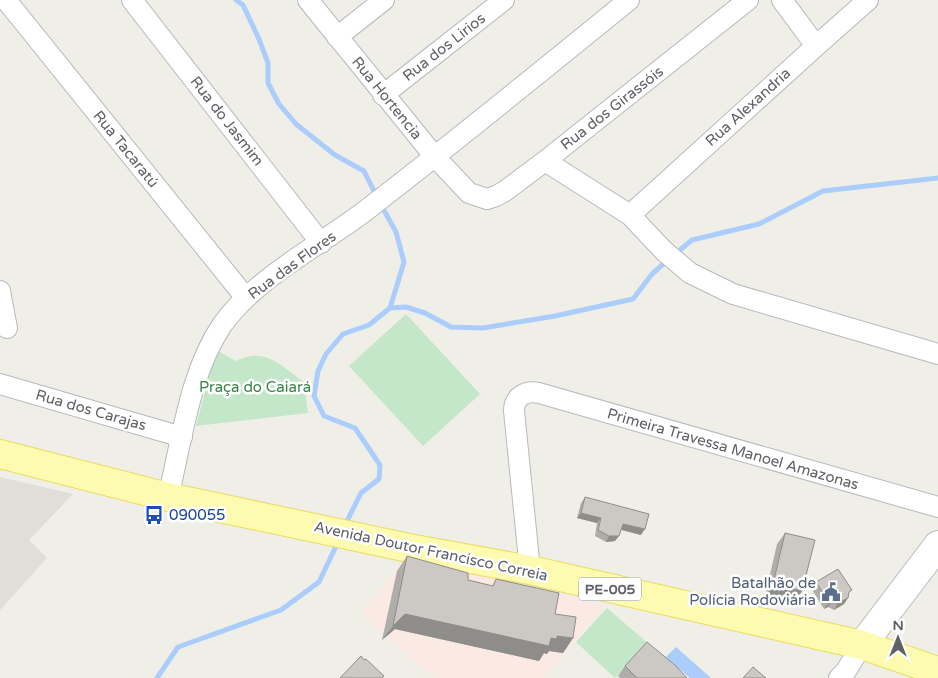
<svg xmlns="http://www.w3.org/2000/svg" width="938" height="678" font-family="'Varela Round',sans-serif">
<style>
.industrial{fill:#dfded9}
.medical{fill:#fbeae4}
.green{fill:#c4e6c9}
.water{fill:#aacdfc}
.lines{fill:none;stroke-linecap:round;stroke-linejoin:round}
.stream{stroke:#aacdfc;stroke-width:5}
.minor-casing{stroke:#b7b8bd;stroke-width:22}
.secondary-casing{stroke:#b8bac0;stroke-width:30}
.primary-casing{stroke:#edda62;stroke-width:30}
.minor{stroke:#fff;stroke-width:20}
.secondary{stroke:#fff;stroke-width:28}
.primary{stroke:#fcfbaf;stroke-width:28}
.wall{fill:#afada9}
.shaded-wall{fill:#8f8d89}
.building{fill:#ccc9c4;stroke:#8f8d89}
.labels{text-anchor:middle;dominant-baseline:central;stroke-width:5;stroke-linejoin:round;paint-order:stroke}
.shield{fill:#fff;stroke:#8e9094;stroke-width:1}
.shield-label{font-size:14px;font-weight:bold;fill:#5e6166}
.street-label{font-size:15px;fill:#5e6166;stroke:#fff}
.park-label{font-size:15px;fill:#388346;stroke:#fff}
.transit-label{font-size:15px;fill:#164399;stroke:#fff;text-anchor:start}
.service-label{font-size:15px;fill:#4e5e75;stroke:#fff;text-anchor:end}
</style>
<rect width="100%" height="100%" fill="#f0efe7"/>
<path class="industrial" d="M0,477L73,494L29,540L47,558L0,610Z"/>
<path class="medical" d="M408,555L605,606L544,678H436L416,663L361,613Z"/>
<path class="green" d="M406,314L480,394L423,446L349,366Z
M216,350L236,361C265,346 281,366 304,382L308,413L196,426Z
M607,608L649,644L615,678L576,642Z"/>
<path class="water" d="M676,647L711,678H690L666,657Z"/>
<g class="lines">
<path class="stream" d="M236,0L243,5L259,39L268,63V83L279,104L296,124L335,155L364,171L377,197
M381,205L396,232L404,262L390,308
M675,254L692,240L759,224L823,191L938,178
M344,527L361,493L379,479L380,465L355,428L324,416L314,396L318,371L326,354L343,334L369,325L390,308L406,307L425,313L451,327L483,328L555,316L633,299L652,274L668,260
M157,678L178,647L281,610L319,582L338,542"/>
<g class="minor-casing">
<path id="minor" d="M6,0L246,298
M132,0L321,243
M308,0L435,157L469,193L487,199L496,196L505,191L545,161L748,0
M782,0L816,46
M337,37L384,0
M383,95L504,0
M545,161L630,215L664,251L690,273L733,294L938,354
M630,215L816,46L868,0
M0,291L7,328
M0,384L182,437
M168,497C182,441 189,374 222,325C256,277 323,244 369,208C457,140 543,70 629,0
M530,570L514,411C514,397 525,390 539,393L938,507
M839,678L846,671L862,645"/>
</g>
<g class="secondary-casing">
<path id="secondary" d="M862,645L938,545"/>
</g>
<g class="primary-casing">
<path id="primary" d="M0,454L168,497L409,548L530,570L862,645L938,671"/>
</g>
<use href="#minor" class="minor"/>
<use href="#secondary" class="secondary"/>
<use href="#primary" class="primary"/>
</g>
<path class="wall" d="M585,497L641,535L621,530L615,541L606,542L595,536L597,523L577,518L581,503Z
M785,533L802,591L794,603L765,596L777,544Z
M407,556L468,580L492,586L496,579L555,614L573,638L563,653L549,651L547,654L544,653L539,661L395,629L382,640L397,571Z
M816,582L849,595L844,604L834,610L828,607L824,609L811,588Z
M625,666L687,678H620L618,676Z"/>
<path class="shaded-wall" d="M581,513L601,518L597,523L577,518Z
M623,524L645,529L641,535L619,529Z
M609,536H619L615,541L606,542Z
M773,584L802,591L794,603L765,596Z
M848,598L844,604L834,610L838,603Z
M832,601L828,607L824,609L829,603Z
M405,614L551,638L557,636L573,638L563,653L549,651L547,654L544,653L539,661L395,629L382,640L393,626Z"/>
<path class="building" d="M585,497L649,514L645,529L623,524L619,536H609L598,530L601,518L581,513Z
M785,533L815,540L802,591L773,584Z
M407,556L468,573V580L493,586L496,579L559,593L555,614L576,617L573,638L557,636V639L551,638L549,646L405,614L393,626Z
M838,569L852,590L849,592L848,598L838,603L832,601L829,603L816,582Z
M647,642L676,666L687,678H637L625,666Z
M361,656L364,660L366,659L384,676L382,678H340Z
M753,667L766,678H743Z"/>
<defs>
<g id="bus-bare" transform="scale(1.5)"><path d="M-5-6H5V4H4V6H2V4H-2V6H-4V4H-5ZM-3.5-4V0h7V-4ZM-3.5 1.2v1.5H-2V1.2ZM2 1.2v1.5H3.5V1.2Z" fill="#1a4fb4" stroke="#fff" stroke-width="2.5" paint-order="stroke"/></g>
<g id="civic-bare" transform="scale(1.5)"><path d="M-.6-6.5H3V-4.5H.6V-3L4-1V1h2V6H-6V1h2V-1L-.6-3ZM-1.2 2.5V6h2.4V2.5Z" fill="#5c6f8a" stroke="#fff" stroke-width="2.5" paint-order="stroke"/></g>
</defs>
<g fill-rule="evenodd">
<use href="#bus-bare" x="154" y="515"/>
<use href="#civic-bare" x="831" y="592"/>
</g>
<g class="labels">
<rect class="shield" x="579" y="577.5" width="62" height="23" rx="4"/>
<g class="shield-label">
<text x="610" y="589">PE-005</text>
</g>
<g class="street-label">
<text transform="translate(444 47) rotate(-38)">Rua dos Lirios</text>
<text transform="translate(387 98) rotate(51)">Rua Hortencia</text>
<text transform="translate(748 107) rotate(-42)">Rua Alexandria</text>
<text transform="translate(612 108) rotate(-38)">Rua dos Girassóis</text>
<text transform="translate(227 121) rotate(52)">Rua do Jasmim</text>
<text transform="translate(126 149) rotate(51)">Rua Tacaratú</text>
<text transform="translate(292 265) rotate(-36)">Rua das Flores</text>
<text transform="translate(91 410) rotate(16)">Rua dos Carajas</text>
<text transform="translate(733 449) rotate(16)">Primeira Travessa Manoel Amazonas</text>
<text transform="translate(431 551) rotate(12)">Avenida Doutor Francisco Correia</text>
</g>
<g class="park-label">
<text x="255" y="387">Praça do Caiará</text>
</g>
<g class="transit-label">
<text x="169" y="515">090055</text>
</g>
<g class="service-label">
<text x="816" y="583">Batalhão de<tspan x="816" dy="17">Polícia Rodoviária</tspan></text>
</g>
</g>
<g transform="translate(898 638)" stroke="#ffffff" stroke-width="4" paint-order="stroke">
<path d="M0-4L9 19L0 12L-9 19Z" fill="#5e6166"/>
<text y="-8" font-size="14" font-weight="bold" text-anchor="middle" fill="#5e6166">N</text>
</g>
</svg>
